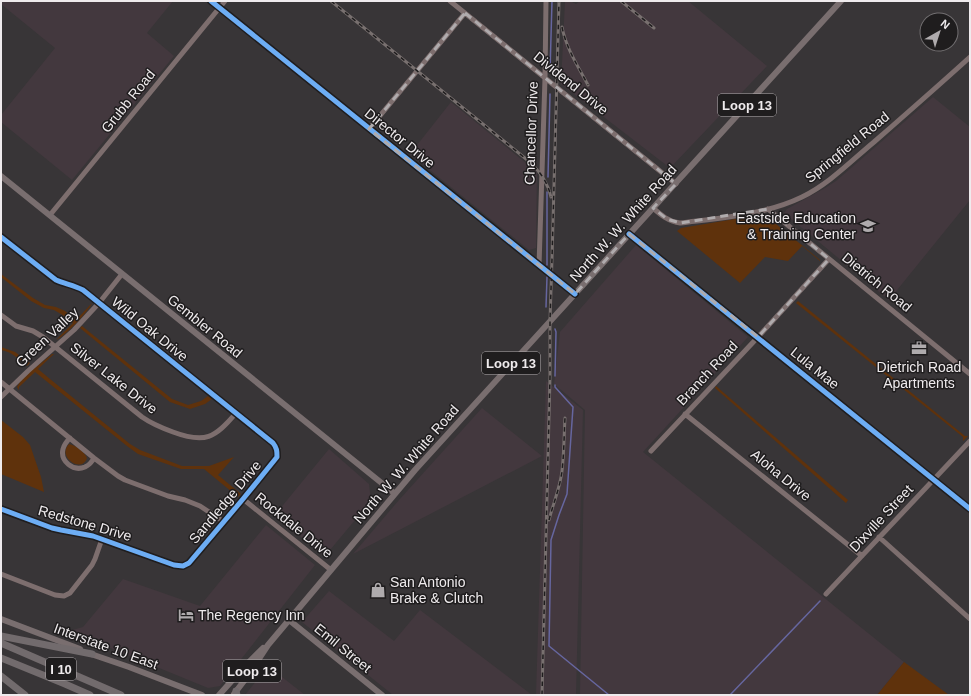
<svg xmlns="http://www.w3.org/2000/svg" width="971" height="696" font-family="Helvetica,sans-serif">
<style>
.built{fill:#43383e}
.green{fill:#5f320c}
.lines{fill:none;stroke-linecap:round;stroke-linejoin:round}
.stream{stroke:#66669f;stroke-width:1.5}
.minor{stroke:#7d6e6e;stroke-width:5}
.major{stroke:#796e6f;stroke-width:6}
.highway{stroke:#726b6d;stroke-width:7}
.rail-casing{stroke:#78706f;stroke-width:3}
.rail{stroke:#1f1d1e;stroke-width:1.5;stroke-dasharray:4.5;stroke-linecap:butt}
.cycleway-casing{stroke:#1f1d1e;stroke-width:8}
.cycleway{stroke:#6dadf4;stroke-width:5}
.marked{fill:none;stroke:#afabad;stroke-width:3;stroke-dasharray:8 5;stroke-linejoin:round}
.labels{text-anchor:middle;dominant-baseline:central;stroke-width:3;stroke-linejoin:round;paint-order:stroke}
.shield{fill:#1f1d1e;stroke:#b1adaf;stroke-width:1}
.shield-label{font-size:13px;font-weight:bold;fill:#efebed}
.street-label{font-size:14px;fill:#efebed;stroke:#1f1d1e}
.poi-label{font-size:14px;fill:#efebed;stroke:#1f1d1e;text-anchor:start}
</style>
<rect width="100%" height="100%" fill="#383537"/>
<path class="built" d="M1,1H173L147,33L174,56L72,180L1,122V115L55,48L1,4Z
M565,1H570L576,4L580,1H688L767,66L670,168L561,84Z
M933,97L970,127V200L889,300L784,213L787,209L825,188L836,181Z
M451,102L537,172L536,248L529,250L410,154Z
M636,245L748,337L643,452L904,662L877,695H580L585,410L554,384L560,332Z
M546,381L583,410L576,695H536Z
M482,408L542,456L353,554L399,500Z
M329,449L369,484L371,501L325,556L274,516Z
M266,525L315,565L220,686L208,688L69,631L83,627L123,579L200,606Z
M329,591L394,641L420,610L532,695H393L302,622Z
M268,666L305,695H245Z"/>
<path class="green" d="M759,215H765L820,260V261L802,246L788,261L765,257L740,283L677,231L681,228Z
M1,274L33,298L45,305L56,307L65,311L76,320L92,303L91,305C87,313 63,338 56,340L73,323L61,314L54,310L44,308L31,301L1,277Z
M798,301L965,436H968L963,441V437L796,303Z
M82,326L172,399L188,405L201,401L208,396L212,399L205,404L190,409L170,402L80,328Z
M1,347L15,352L30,363L27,366C19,359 12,352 1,350Z
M52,354H54L38,369L50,379L130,444L140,450L182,466H209L234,457L218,475L241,494L238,497L204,469H181L138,454L127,446L35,372L19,387V390L17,387C23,375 42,363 52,354Z
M716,386L848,500L846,503L715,388Z
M1,420L23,437L30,445L41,477L44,492L1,474Z
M69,444C75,445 85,452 87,458C82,474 56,457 69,444Z
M904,662L949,695H877Z"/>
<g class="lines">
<path class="stream" d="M550,72L552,1
M548,177L550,94
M547,192V265
M546,307L547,277
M555,329L556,332L555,376
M555,385V387L573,407L567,494L559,515L551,540L549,646L609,695
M730,695L820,601"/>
<path class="minor" d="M211,1L575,294
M450,1L676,184
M369,129L465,13
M653,208C661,215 669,222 680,223C720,218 765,215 802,197C829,184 851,161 874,142C906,114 938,86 970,57
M768,209L970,374
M50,215L225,1
M629,234L970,509
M1,237L56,280C65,284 74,285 83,290L273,443C277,448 277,451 277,457L243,499L189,563L183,566L174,565L93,536L61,530L52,528L1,509
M539,266L545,78L546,1
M1,315L16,326L33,331L43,337L142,417C152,424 162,428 173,432C205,444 215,438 236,413
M1,382L94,458L118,476L125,480L168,496L185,500L200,506L224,522
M1,397L28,371L74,330L99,303L122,274
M685,414L862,556
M70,438C67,441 64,445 63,449C60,461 73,472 85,467C89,465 92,462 94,458
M651,451L758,337L829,259
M243,499L331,570
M879,537L970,619
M1,574L55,595L64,596L70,593L92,565L95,559L102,539
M826,594L970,441"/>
<path class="major" d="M1,176L394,493
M1,619L80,649
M289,620L382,695
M88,653L129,667L202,695
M234,694L247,677L268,645L415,470L841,1
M219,695L246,665L263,648"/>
<path class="highway" d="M1,636L92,654
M1,643L121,695
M1,658L65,684L90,695
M1,676L25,695
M236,691L237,695"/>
<g class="rail-casing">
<path id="rail" d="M331,1L531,163C541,173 548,183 551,197
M621,1L654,28
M562,27C566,48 578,66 588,85
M549,520C553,504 560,488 562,471C564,454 564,435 565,418
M542,695L550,377V320L552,259L559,1"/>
</g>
<use href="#rail" class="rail"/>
<g class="cycleway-casing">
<path id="cycleway" d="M211,1L575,294
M629,234L970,509
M1,237L56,280C65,284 74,285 83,290L273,443C277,448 277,451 277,457L243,499L189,563L183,566L174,565L93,536L61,530L52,528L1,509"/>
</g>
<use href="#cycleway" class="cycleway"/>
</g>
<path class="marked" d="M465,13L676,184L653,208L667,219L680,223L768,209L829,259L758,337L629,234L575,294L369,129Z"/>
<defs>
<g id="university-bare" transform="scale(1.2)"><path d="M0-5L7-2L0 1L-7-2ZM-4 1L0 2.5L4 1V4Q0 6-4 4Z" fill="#afabad" stroke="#1f1d1e" stroke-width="2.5" paint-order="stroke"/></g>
<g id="office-bare" transform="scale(1.2)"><path d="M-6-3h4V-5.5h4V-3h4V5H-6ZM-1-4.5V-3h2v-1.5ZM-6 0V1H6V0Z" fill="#afabad" stroke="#1f1d1e" stroke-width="2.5" paint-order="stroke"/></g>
<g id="shop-bare" transform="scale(1.2)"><path d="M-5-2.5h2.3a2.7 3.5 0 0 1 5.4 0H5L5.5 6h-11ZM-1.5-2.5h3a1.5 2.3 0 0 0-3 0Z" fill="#afabad" stroke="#1f1d1e" stroke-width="2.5" paint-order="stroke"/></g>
<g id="hotel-bare" transform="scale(1.2)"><path d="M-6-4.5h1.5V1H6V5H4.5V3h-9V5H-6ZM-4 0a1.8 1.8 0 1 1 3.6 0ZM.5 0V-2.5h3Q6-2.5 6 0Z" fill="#afabad" stroke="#1f1d1e" stroke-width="2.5" paint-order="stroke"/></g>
</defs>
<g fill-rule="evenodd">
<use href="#university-bare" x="868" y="226"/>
<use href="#office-bare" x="919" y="348"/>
<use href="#shop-bare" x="378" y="590"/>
<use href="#hotel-bare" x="186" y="615"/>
</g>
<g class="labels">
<g class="shield">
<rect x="718" y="94" width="58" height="22" rx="3"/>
<rect x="482" y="352" width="58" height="22" rx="3"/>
<rect x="46" y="658" width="30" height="22" rx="3"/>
<rect x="223" y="660" width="58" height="22" rx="3"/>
</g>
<g class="shield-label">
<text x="747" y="105">Loop 13</text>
<text x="511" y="363">Loop 13</text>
<text x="61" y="669">I 10</text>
<text x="252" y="671">Loop 13</text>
</g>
<g class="street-label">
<text transform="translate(571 83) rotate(39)">Dividend Drive</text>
<text transform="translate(128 101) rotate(-51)">Grubb Road</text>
<text transform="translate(531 133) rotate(-88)">Chancellor Drive</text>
<text transform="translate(400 138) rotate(39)">Director Drive</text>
<text transform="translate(847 147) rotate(-39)">Springfield Road</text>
<text transform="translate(623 223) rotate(-48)">North W. W. White Road</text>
<text transform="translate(877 282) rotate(39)">Dietrich Road</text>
<text transform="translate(205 326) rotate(39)">Gembler Road</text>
<text transform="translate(150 329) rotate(39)">Wild Oak Drive</text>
<text transform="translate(47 337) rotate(-43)">Green Valley</text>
<text transform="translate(815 368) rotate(39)">Lula Mae</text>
<text transform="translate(707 373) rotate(-47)">Branch Road</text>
<text transform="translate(114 378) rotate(38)">Silver Lake Drive</text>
<text transform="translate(406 464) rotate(-49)">North W. W. White Road</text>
<text transform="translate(781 475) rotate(39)">Aloha Drive</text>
<text transform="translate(225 502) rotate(-50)">Sandledge Drive</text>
<text transform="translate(881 518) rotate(-47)">Dixville Street</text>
<text transform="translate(85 523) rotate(16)">Redstone Drive</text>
<text transform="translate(294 525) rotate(39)">Rockdale Drive</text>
<text transform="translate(106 646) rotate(20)">Interstate 10 East</text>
<text transform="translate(343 648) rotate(39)">Emil Street</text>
</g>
<g class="poi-label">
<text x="856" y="218" text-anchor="end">Eastside Education<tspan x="856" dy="16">&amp; Training Center</tspan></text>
<text x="919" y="367" text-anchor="middle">Dietrich Road<tspan x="919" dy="16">Apartments</tspan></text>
<text x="390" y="582">San Antonio<tspan x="390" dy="16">Brake &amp; Clutch</tspan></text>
<text x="198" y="615">The Regency Inn</text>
</g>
</g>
<rect width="971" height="696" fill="none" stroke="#efebed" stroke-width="4"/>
<g transform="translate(939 32) rotate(39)"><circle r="19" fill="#1f1d1e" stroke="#726f71"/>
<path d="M0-3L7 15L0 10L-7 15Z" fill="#afabad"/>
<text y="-6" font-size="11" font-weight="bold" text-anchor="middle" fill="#efebed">N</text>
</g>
</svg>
